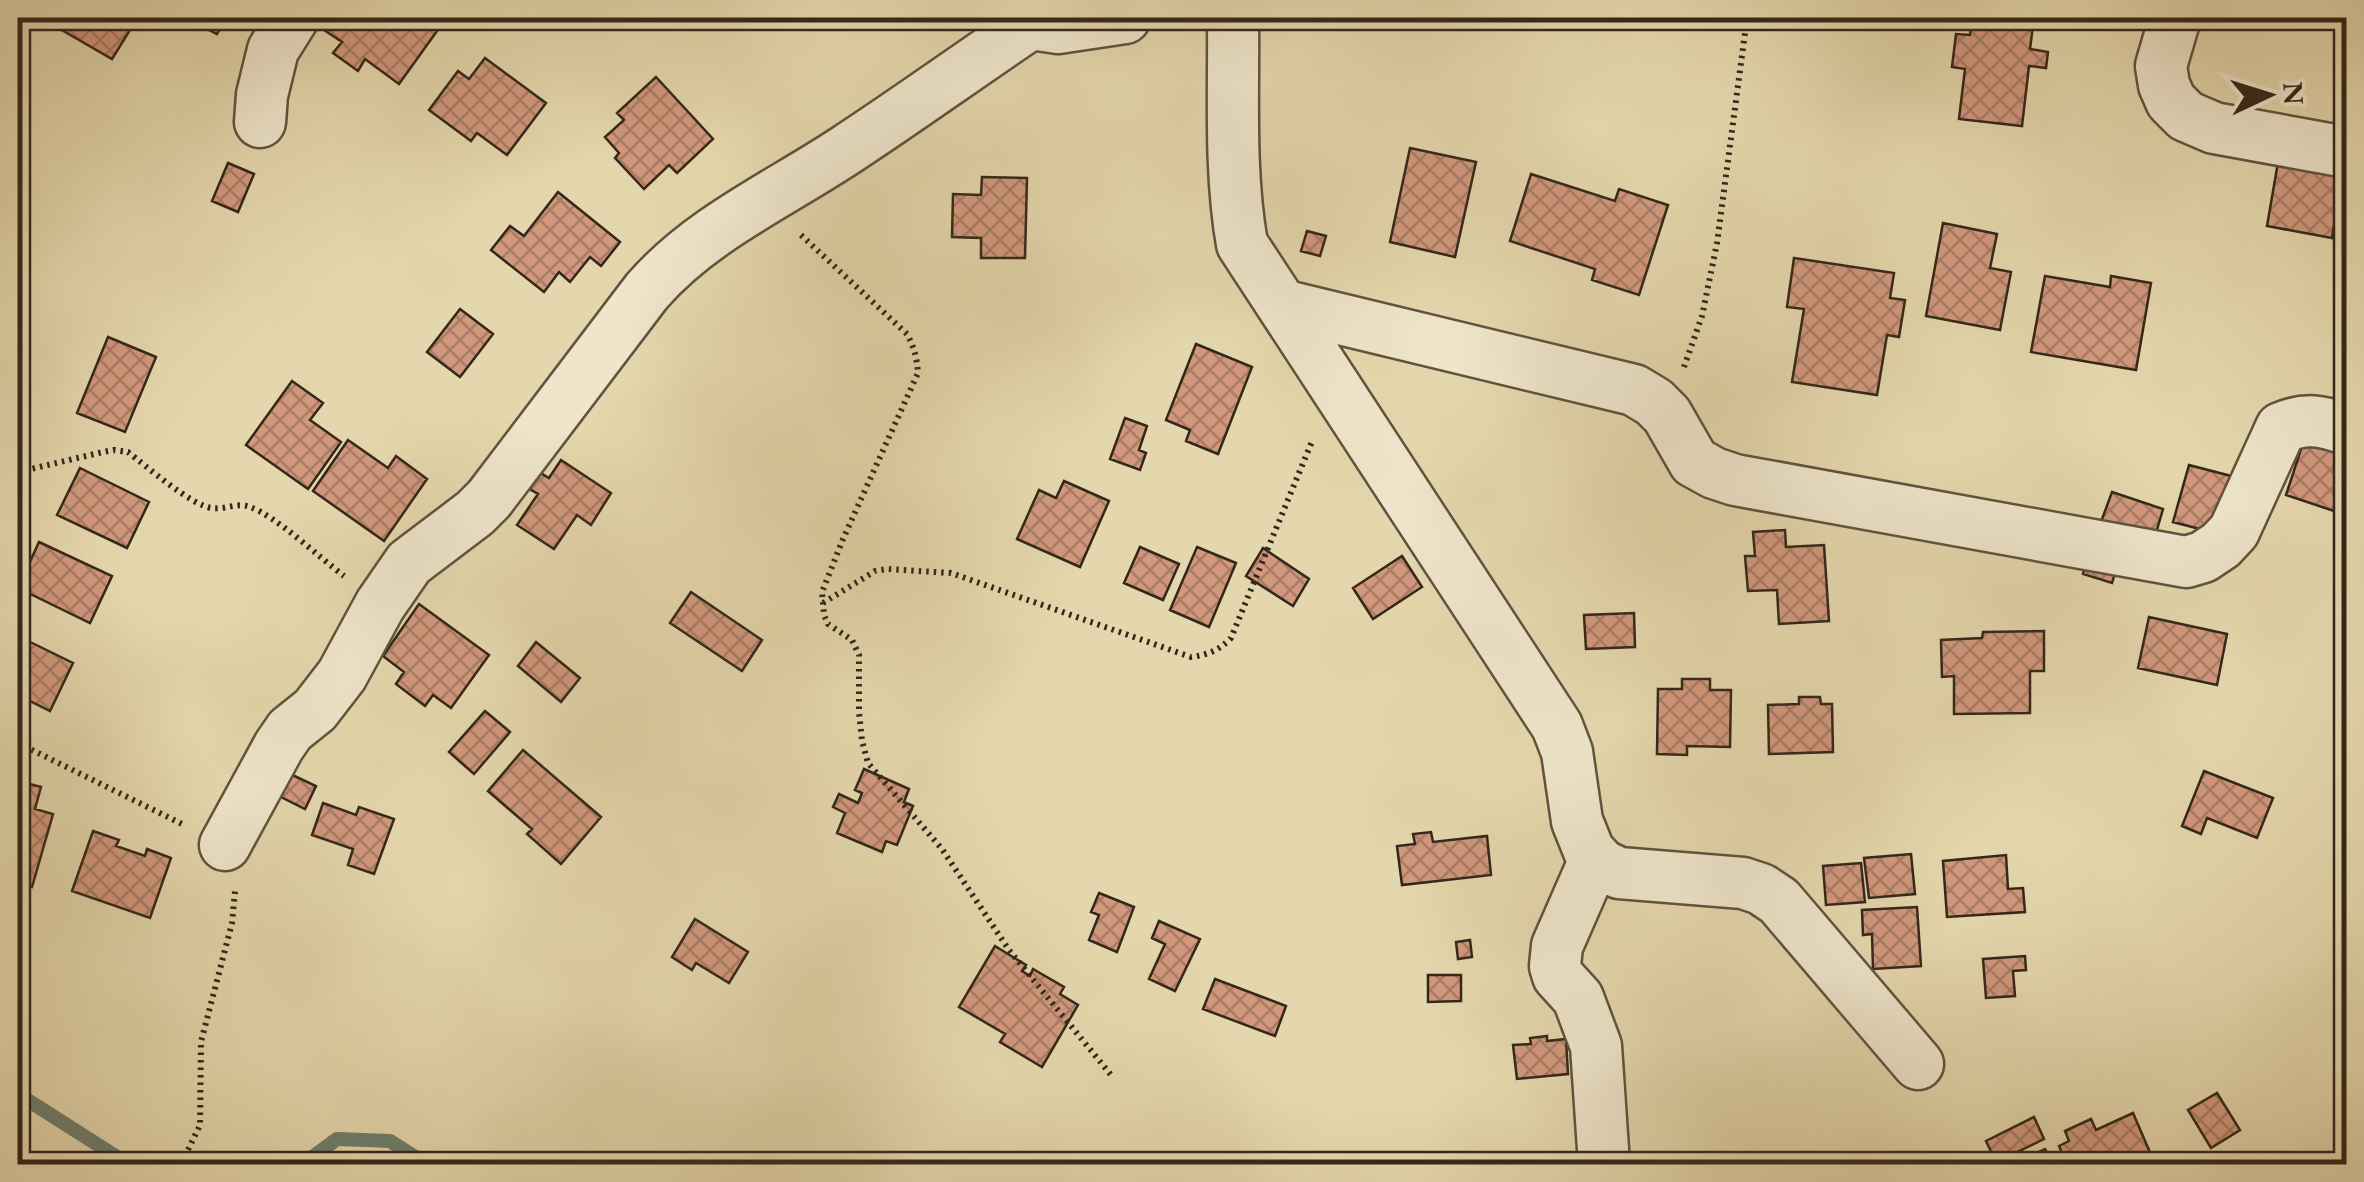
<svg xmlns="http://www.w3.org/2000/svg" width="2364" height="1182" font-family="'EB Garamond',serif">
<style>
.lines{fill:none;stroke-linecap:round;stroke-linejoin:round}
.stream{stroke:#6f7f6d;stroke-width:14}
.building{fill:url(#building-cross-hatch);stroke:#33271a;stroke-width:2.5}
.minor-casing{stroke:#60533f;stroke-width:55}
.path{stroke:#33271a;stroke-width:6;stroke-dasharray:2.5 5;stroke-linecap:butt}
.minor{stroke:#eee5ca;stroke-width:50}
</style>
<defs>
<pattern id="building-cross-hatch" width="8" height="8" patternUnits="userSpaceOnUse" patternTransform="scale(2.5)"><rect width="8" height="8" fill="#d1987d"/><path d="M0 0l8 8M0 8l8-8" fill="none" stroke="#aa7c66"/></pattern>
</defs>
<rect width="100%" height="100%" fill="#e5d7ad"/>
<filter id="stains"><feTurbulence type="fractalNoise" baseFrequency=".002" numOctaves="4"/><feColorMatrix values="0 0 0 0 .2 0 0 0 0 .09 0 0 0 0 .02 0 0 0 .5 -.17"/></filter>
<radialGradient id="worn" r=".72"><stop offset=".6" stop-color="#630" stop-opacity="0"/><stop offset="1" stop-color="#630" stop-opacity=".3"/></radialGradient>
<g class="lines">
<path class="stream" d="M18,1094L128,1164
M303,1164L337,1139L390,1141L426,1164"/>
</g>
<path class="building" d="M41,18H108L130,30L112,59Z
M185,18H226L217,34Z
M329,18H418L437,31L399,84L365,59L358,71L333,53L342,42L321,28Z
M1972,18H2034L2030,49L2048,52L2046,68L2029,66L2022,126L1959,119L1965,69L1952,67L1956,34L1970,35Z
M485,58L546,103L507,155L477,133L471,141L429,110L458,71L469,79Z
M656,77L713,139L677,173L669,165L644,189L615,158L619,153L605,137L624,120L617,113Z
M2281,145L2346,157L2332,238L2267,226Z
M1410,148L1476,162L1455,257L1390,242Z
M228,163L254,174L238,212L212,201Z
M1531,174L1615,201L1619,189L1668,205L1639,295L1592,280L1595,269L1510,241Z
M982,177L1027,178L1025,258H981V238L952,237L953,194L981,195Z
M558,192L620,242L601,266L590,257L570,282L559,272L544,292L491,250L510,226L524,236Z
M1943,223L1997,234L1990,268L2011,272L2000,330L1926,316Z
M1307,231L1326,236L1320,256L1301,251Z
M1794,258L1894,273L1890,298L1905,300L1899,337L1887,335L1877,395L1792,382L1804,309L1787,307Z
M2045,276L2110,287L2111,276L2151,283L2136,370L2031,352Z
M2346,294V341L2335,338Z
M460,309L493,334L460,377L427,352Z
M108,337L156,357L125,432L77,413Z
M1196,344L1252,367L1218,454L1186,441L1190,430L1166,420Z
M292,381L323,403L310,420L341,442L308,489L246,445Z
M1125,418L1147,426L1139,450L1146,453L1140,470L1110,459Z
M2305,437L2346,451V515L2286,495Z
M348,440L388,468L396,456L427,479L384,541L313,491Z
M561,460L611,493L591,525L577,515L554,549L517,525L538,494L528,488L539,472L549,478Z
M2189,465L2231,476L2215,533L2173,522Z
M80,468L149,502L127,548L57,515Z
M1064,481L1109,501L1080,567L1017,539L1039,490L1056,498Z
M2112,492L2163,509L2154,540L2101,522Z
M1785,530L1786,547L1824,545L1829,621L1779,624L1777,590L1748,591L1745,556H1755L1753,532Z
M39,542L112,576L90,623L18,588Z
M2091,545L2121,553L2112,583L2083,574Z
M1140,547L1179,564L1163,600L1124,583Z
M1197,547L1236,563L1209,627L1170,610Z
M1263,548L1309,579L1293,606L1246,576Z
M1402,556L1422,587L1373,619L1353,588Z
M691,592L762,640L742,671L670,623Z
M419,604L489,655L451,708L433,695L425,706L396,684L404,672L383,656Z
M1634,613L1635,647L1586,649L1584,615Z
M2149,617L2227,634L2217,685L2138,668Z
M2044,631V671H2030V713L1954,714V676L1942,677L1941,640L1982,638L1983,632Z
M18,636L73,663L50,711L18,695Z
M536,642L580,678L561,702L518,666Z
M1682,679H1710V690H1731L1730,747L1687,746V755L1657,754L1658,689H1682Z
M1799,697H1820L1821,704H1832L1833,752L1769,754L1768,705L1799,704Z
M485,711L510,732L474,774L449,752Z
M523,750L601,817L561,864L527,834L532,829L488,791Z
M864,769L909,789L904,802L913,806L897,845L886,841L882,852L837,833L845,813L833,807L839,794L858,803L862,793L855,790Z
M2204,771L2273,798L2257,838L2207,818L2201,834L2182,826Z
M286,772L316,786L305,809L275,794Z
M18,781L41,787L35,809L53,814L32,887L18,883Z
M323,803L356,815L359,807L394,819L374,874L348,865L353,849L312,835Z
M93,831L119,840L116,846L145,856L147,849L171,858L150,918L72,891Z
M1431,832L1433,842L1487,836L1491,875L1402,885L1397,846L1415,844L1413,834Z
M1911,854L1915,894L1869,898L1864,858Z
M2006,855L2008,889L2023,888L2025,912L1947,917L1943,861Z
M1861,863L1865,902L1826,905L1823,866Z
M1099,893L1134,907L1117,952L1089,940L1099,915L1091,912Z
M1917,907L1921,966L1873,969L1872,934L1863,935L1862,910Z
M695,919L748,952L729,983L696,963L692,970L672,957Z
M1159,921L1200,939L1175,991L1149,979L1165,944L1152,938Z
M1470,940L1472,957L1458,959L1456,942Z
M995,946L1026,965L1022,971L1030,976L1033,969L1064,987L1060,994L1078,1005L1042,1067L1000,1042L1005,1034L959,1007Z
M2025,956L2026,970L2013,971L2015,996L1986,998L1983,959Z
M1428,975H1461V1001L1428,1002Z
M1215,979L1286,1006L1275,1036L1203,1009Z
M1547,1036V1041L1566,1039L1568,1074L1517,1079L1513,1045L1531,1044L1530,1038Z
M2217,1093L2240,1130L2211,1148L2188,1110Z
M2133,1113L2155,1164H2067L2059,1146L2069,1141L2065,1131L2091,1119L2096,1130Z
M2034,1117L2044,1139L2005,1158L2009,1164H1997L1986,1141Z
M2045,1149L2053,1164H2012Z"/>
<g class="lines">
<g class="minor-casing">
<path id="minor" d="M1233,18C1234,92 1229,170 1242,244L1557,726L1567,752L1577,821L1589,851L1602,865L1619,873L1743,883L1761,889L1779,901L1918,1064
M2175,18L2161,66L2164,85L2171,101L2186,116L2214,128L2346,152
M997,19L1058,28L1125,18
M260,122L262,95L273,50L293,18
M1282,305L1634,390L1654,402L1667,415L1694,462L1714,473L1735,480L2186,562L2203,557L2221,545L2234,531L2281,428C2306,417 2322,421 2346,429
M225,845L279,746L290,730L315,710L342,675L380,605L409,563L475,513L489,499L647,291C701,229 778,195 846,150C907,110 968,66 1029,25
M1595,859L1557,946L1555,966L1558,976L1578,998L1596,1046L1604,1164"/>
</g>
<path class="path" d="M801,235L907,334C914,347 917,358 918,373L843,539L822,592L824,615L828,624L852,640L859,655V712L862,741L868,763L942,849L1009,950L1111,1075
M1684,367L1702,316L1717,243L1747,18
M18,472L103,452L114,450L128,452C146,466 192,506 212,508C225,510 237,502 250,507C276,516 320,558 344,576
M823,603L875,571L887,569L951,573L1191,657C1207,655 1220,650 1231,638L1313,439
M18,743L184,825
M171,1164L187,1152L200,1125L201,1042L232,923L235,891"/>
<use href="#minor" class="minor"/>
</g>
<rect width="2364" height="1182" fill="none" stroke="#e5d7ad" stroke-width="60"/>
<rect x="20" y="20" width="2324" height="1142" fill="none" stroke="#33271a" stroke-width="5"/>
<rect x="30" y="30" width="2304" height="1122" fill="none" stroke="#33271a" stroke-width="2.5"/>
<g transform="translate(2269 95) rotate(86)" stroke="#eee5ca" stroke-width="8" paint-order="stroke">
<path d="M0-8L18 38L0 25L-18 38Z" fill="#33271a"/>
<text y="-15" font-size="28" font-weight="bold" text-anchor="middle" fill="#33271a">N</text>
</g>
<rect width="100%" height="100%" filter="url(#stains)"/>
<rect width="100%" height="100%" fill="url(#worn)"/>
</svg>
